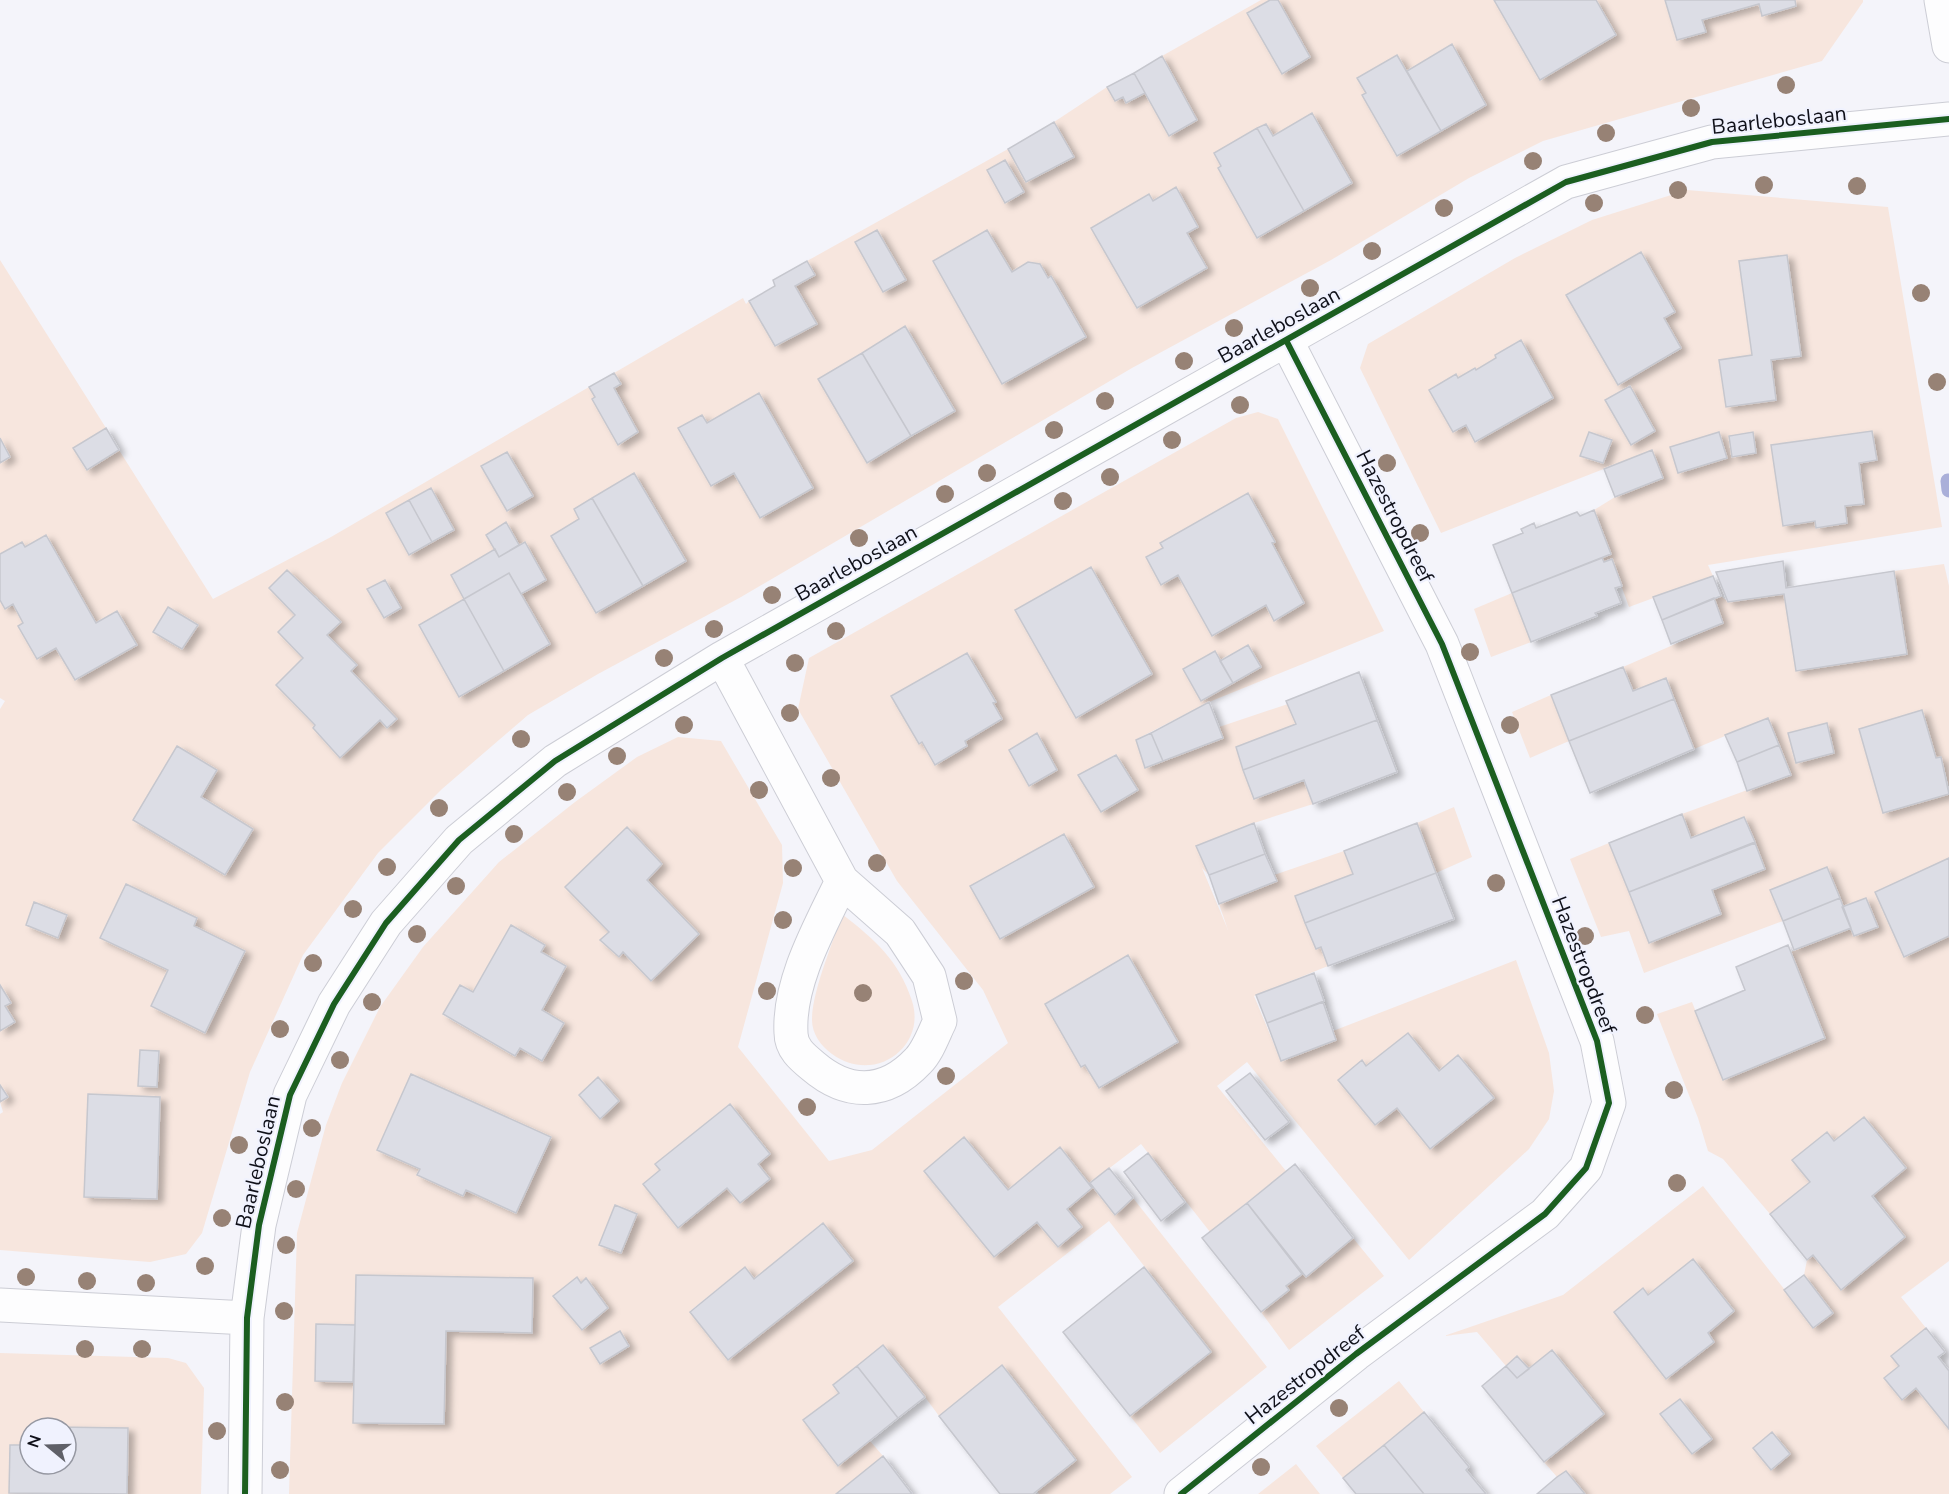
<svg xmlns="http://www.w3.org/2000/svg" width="1949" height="1494" font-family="'Nunito Sans',sans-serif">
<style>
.green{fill:#f7e6de;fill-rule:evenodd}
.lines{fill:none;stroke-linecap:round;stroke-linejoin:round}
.stream{stroke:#aaafd9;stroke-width:15}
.building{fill:#dcdde5;stroke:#c6c7ce;stroke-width:1.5;filter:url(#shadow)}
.street-casing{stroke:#cccdd5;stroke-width:35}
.secondary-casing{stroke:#cccdd5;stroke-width:35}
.street{stroke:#fdfdfe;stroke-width:33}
.secondary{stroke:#fdfdfe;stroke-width:33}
.cycleway-casing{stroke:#f0f2fe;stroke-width:10}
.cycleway{stroke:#1b5e20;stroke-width:6}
.tree{fill:#978275}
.labels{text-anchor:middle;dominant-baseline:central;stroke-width:4.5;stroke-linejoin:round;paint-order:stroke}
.street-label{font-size:21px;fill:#0f1019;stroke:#f0f2fe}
</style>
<defs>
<filter id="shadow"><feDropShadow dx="6" dy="4" stdDeviation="3" flood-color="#0004"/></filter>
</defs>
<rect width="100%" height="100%" fill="#f4f4fa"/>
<path class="green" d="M1261,0H1270L1247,13L1282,74L1310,57L1278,0H1494L1540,79L1616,35L1596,0H1863V2L1822,61L1543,141L1469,178L1331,260L1132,368L741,597L598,674L528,715L442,789L378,853L303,955L250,1072L202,1233L186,1254L150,1262L0,1250V1114L3,1112L0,1102L7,1097L0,1085V1031L15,1022L5,1006L10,1003L0,985V709L5,701L0,698V600L5,608L13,604L23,623L18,626L37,659L56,648L75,680L136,645L117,611L96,623L46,535L25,547L0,554V463L10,456L0,438V260L106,428L73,448L86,470L119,450L213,599L331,537L589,387L595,397L592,399L618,445L638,432L614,388L621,384L614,373L743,298L746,304L749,301L775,346L816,324L795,286L814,275L807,261L1008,149L1047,172L1074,157L1054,122L1107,87L1115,101L1123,97L1126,103L1145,93L1169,136L1197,120L1162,56ZM1452,45L1486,104L1397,156L1363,96L1366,93L1357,78L1397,55L1407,71ZM1312,114L1352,183L1258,238L1218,168L1257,128L1266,124L1273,136ZM1176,188L1198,226L1187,233L1137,308L1091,228L1148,194L1153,201ZM987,230L1012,272L1028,262L1040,264L1048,278L1052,277L1086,336L1003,384L933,261ZM905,327L955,411L867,463L818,379ZM759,393L813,488L760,518L734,473L711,485L679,428L702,415L707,423ZM507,452L532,497L507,511L481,467ZM634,474L686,561L597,613L551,536L579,519L574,509ZM431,488L454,529L410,555L386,513ZM506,522L519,545L525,542L546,580L521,594L549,644L459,697L419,625L464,599L451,575L495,549L486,535ZM385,580L401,608L384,618L368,589ZM269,588L313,597L315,595L340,622L327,635L356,665L351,671L396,719L387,728L380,720L340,758L313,728L315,725L303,658L278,632L295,615ZM168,607L197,624L182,649L153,631ZM177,746L217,770L201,797L253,829L225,875L133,820ZM67,915L58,938L27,925ZM197,918L194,926L245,951L205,1033L151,1006L168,970L101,938ZM140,1050L159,1051L157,1087L138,1086ZM88,1094L160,1097L84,1197Z
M1687,190L1888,207L1942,527L1708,565L1713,576L1629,607L1612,560L1604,562L1602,558L1611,554L1594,510L1615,497L1663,478L1652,450L1441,533L1360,368L1368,344L1515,258L1592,220ZM1641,252L1675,311L1664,318L1681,349L1618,385L1566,295ZM1786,255L1801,355L1771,360L1776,400L1727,407L1720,360L1752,355L1739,262ZM1520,340L1553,398L1475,442L1466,425L1453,432L1429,390L1455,375L1458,378L1475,368L1476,370L1496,358L1495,355ZM1630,386L1655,430L1631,445L1605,400ZM1872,431L1877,460L1859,463L1864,504L1845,506L1847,523L1817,528L1815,521L1783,526L1771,445ZM1589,432L1612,440L1580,456V455ZM1719,432L1727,458L1678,473L1670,448ZM1753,432L1756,453L1732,457L1729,436Z
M1258,412L1278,419L1384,631L1209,702L1137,739L1145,768L1222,738L1219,727L1288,704L1296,724L1236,747L1304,780L1313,804L1254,823L1196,846L1209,875L1202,868L1228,930L1219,904L1276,881L1274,875L1344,851L1353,874L1295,896L1316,949L1321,947L1328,966L1254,996L1281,1061L1336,1040L1333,1031L1516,960L1549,1053L1554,1091L1549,1119L1529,1149L1409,1260L1247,1062L1217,1086L1286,1171L1210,1232L1141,1144L1090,1183L1115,1215L1133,1198L1267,1367L1160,1453L1130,1416L1211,1352L1109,1221L998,1307L1132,1477L1110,1494H1039L1037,1491L1076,1460L1003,1366L939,1416L925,1397L833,1385L839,1393L803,1420L838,1465L870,1441L883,1456L836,1494H289L297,1233L326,1125L342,1083L380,1007L423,947L499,862L575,802L637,757L678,737L721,741L782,845L783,883L738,1047L829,1161L872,1150L1008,1043L983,990L897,881L798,709L809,658L1236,418ZM1248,493L1275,541L1272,543L1303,603L1275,620L1266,605L1212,636L1178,575L1161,585L1146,557L1163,548L1160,543ZM1090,567L1152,674L1076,717L1015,610ZM1248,645L1261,667L1201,701L1183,669L1215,651L1220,660ZM968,653L996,701L993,703L1002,719L965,741L967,746L935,764L922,742L919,744L892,696ZM1037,734L1057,770L1029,786L1009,750ZM1116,754L1137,790L1101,812L1079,775ZM627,827L662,864L647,880L699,934L651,981L623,952L619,957L600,941L609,932L565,887ZM1064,834L1094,887L1000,939L971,886ZM511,925L545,945L541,952L566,966L542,1010L564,1023L542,1060L520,1048L514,1056L443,1015L460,985L473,992ZM1128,956L1178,1042L1099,1088L1085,1065ZM1408,1033L1439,1071L1458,1055L1493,1098L1430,1149L1397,1108L1375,1125L1338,1080L1362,1061L1366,1066ZM598,1078L619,1101L600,1119ZM729,1104L770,1154L758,1164L770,1179L740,1203L727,1188L678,1228L643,1184L660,1170L656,1164ZM550,1137L515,1213L466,1190L463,1196L417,1175L420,1169L377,1150ZM1060,1147L1092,1187L1067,1209L1082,1227L1058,1247L1037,1222L924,1171L1008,1190ZM615,1206L636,1214L621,1253L600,1245ZM822,1223L853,1261L728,1360L690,1311L744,1268L754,1279ZM356,1275L533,1278L532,1332L446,1331L444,1424L353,1423ZM577,1277L581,1283L586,1279L608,1308L582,1330L553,1296ZM619,1331L629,1346L599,1364L591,1348Z
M1944,564L1949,586V786L1941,757L1936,758L1922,710L1859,729L1883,812L1949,794V858L1904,957L1949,936V1261L1901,1297L1926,1328L1891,1356L1899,1366L1884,1378L1902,1399L1916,1388L1949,1429V1494H1585L1566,1471L1557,1477L1544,1462L1604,1414L1553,1350L1529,1369L1517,1356L1506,1366L1477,1332L1444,1336L1563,1295L1703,1186L1814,1327L1832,1313L1804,1275L1807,1260L1813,1255L1841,1289L1905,1237L1827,1132L1792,1160L1810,1182L1770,1214L1723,1159L1708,1151L1698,1118L1657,1014L1692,1002L1723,1080L1824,1039L1791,952L1851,928L1854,936L1877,927L1866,898L1842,907L1827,867L1770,890L1783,921L1644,973L1629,931L1601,937L1570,859L1609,843L1649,943L1721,914L1712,890L1765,869L1744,817L1691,838L1682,814L1791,774L1768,718L1694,749L1666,678L1633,691L1623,667L1723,623L1714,598L1721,596L1728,602L1784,594L1797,671L1907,654L1894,571ZM1827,723L1833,753L1788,733ZM1693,1259L1734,1312L1708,1333L1714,1342L1666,1379L1614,1312L1643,1289L1648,1295ZM1680,1399L1711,1439L1692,1454L1661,1414ZM1772,1432L1790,1454L1771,1469L1753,1448Z
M1512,593L1531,642L1491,657L1474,609Z
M1551,695L1569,741L1530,758L1512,712Z
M1454,807L1472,857L1436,873L1417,823Z
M842,914C874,939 899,960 912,1001C927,1047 874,1085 832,1054C821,1046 812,1034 812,1020C812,991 833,943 842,914Z
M1353,1238L1384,1276L1289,1350L1261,1312L1289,1290L1286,1286L1302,1274L1306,1277Z
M0,1353L168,1358L186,1363L204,1388L201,1494H127L128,1429L30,1428V1445L10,1446L9,1492L54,1494H0Z
M1399,1381L1424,1412L1343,1478L1316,1446Z
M1296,1464L1320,1494H1258Z"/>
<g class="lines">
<path class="stream" d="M1948,481L1949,490"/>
</g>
<path class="building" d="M1270,0H1278L1310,57L1282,74L1247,13Z
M1494,0H1596L1616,35L1540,80Z
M1665,0H1795L1796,6L1762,16L1759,4L1702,20L1706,32L1677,40Z
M1452,44L1486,105L1441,131L1407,71Z
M1397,55L1441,131L1397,156L1362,95L1366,93L1357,78Z
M1162,56L1197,120L1169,136L1134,73Z
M1134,73L1145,93L1126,103L1123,97L1115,101L1107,87Z
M1312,113L1352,183L1304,211L1257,128L1266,124L1273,136Z
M1054,122L1074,157L1026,182L1008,149Z
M1257,128L1304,211L1257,238L1218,168L1221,166L1214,153Z
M1005,160L1024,192L1005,203L987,170Z
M1176,187L1198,227L1187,233L1207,268L1137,308L1091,228L1149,194L1153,201Z
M877,230L906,280L883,292L855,242Z
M987,230L1012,272L1028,262L1040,264L1048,278L1051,276L1086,337L1002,384L933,261Z
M1641,252L1675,312L1664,318L1681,348L1618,385L1566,295Z
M1787,255L1801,356L1771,360L1776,400L1726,407L1719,360L1752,355L1739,261Z
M807,261L815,275L795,286L817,324L775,346L749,301L775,286L773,280Z
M905,326L955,411L911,436L862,353Z
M1521,340L1553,398L1475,442L1466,425L1453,432L1429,390L1456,374L1458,378L1475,368L1476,370L1496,358L1495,355Z
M862,353L911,436L867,463L818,379Z
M614,373L621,384L614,388L638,432L618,445L592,399L595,397L589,387Z
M1630,386L1655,431L1631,445L1605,400Z
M759,393L813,488L760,518L734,473L711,486L678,428L702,415L707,423Z
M106,428L119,450L87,470L73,448Z
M1872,431L1877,460L1859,463L1864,504L1845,506L1847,523L1816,528L1815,521L1783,526L1771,445Z
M1589,432L1612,440L1603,463L1580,456Z
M1719,432L1727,458L1678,473L1670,447Z
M1753,432L1756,453L1732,457L1729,436Z
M0,438L10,457L0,463Z
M1652,450L1663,478L1615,497L1604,469Z
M507,452L533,496L507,511L481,466Z
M634,473L686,561L643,586L592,498Z
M431,488L454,530L432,542L409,500Z
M1248,493L1275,542L1272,543L1304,603L1274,621L1266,605L1212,636L1178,575L1161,585L1146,557L1163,548L1160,543Z
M592,498L643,586L596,613L551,536L579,519L574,509Z
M409,500L432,542L409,555L386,513Z
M1594,510L1611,554L1512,593L1493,545L1523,533L1521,529L1534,523L1536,528L1577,512L1580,516Z
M506,522L519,545L499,557L486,535Z
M46,535L96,623L117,611L137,645L75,680L56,648L37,659L18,626L23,623L13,604L5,609L0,600V554L22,542L25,547Z
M525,542L546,580L521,594L509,573L464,599L451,575L495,549L499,557Z
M1602,558L1604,562L1612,559L1622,586L1615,588L1621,603L1595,613L1597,616L1531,642L1512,593Z
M1783,561L1786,588L1894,571L1907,654L1796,671L1784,594L1728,602L1716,572Z
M1091,567L1152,674L1076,718L1015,610Z
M287,570L341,622L327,635L357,665L351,671L397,719L387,728L380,720L340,758L313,728L315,725L276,685L303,658L278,632L295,615L269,588Z
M509,573L550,644L504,671L464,599Z
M1713,576L1721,596L1662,620L1653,597Z
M385,580L401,608L384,618L367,589Z
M1714,598L1723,623L1671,644L1662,620Z
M464,599L504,671L459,697L419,625Z
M168,607L198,625L182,649L153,632Z
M1248,645L1261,667L1233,683L1220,661Z
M1215,651L1233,683L1201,701L1183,669Z
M967,653L996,702L993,703L1002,719L965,741L967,746L935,765L922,742L919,744L891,696Z
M1623,667L1633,691L1666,678L1674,699L1569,741L1551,695Z
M1359,672L1377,720L1243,770L1236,747L1296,724L1286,701Z
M1674,699L1694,749L1590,793L1569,741Z
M1209,702L1223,738L1163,761L1151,733Z
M1922,710L1936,758L1941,757L1949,794L1883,813L1859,729Z
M1768,718L1779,745L1737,762L1725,735Z
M1377,720L1397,772L1313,804L1304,780L1254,799L1243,770Z
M1827,723L1834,753L1796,763L1788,733Z
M1037,733L1057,770L1029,786L1009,750Z
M1151,733L1163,761L1145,768L1136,740Z
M1779,745L1791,775L1747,791L1737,762Z
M177,746L217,770L201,797L253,829L225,875L133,820Z
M1116,755L1138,790L1101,812L1078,775Z
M1682,814L1691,838L1744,817L1755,842L1629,892L1609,843Z
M1254,823L1265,854L1209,875L1196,846Z
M1417,823L1436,873L1305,923L1295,896L1353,874L1344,851Z
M627,827L662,864L647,880L699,934L651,981L623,952L619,957L600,940L609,932L565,887Z
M1064,834L1094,887L1000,939L970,886Z
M1755,843L1765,869L1712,890L1721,914L1649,943L1629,892Z
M1265,854L1277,881L1219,904L1209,875Z
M1949,858V936L1904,957L1875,892Z
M1827,867L1840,898L1783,921L1770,890Z
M1436,873L1454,919L1328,966L1321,947L1316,949L1305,923Z
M126,884L197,918L194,926L245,951L205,1033L151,1006L168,970L100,938Z
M1840,898L1851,928L1794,950L1783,921Z
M1866,898L1878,927L1854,936L1842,907Z
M34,902L67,915L58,938L26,925Z
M511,925L545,945L541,952L566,966L542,1010L564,1023L542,1061L520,1048L515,1056L443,1014L460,985L473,992Z
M1788,945L1825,1038L1723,1080L1695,1011L1745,990L1736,967Z
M1128,955L1178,1042L1099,1088L1085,1065L1081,1067L1045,1004Z
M1314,973L1324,1001L1267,1023L1256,995Z
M0,985L11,1003L5,1006L15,1022L0,1031Z
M1323,1002L1336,1040L1281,1061L1267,1023Z
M1408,1033L1439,1071L1458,1055L1494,1098L1430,1149L1397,1108L1375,1125L1338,1080L1362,1060L1366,1066Z
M140,1050L159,1051L157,1087L138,1086Z
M1250,1073L1289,1122L1265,1140L1226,1091Z
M411,1074L551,1137L516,1213L466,1190L463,1196L417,1175L420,1169L377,1150Z
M598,1077L619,1101L600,1119L579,1095Z
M0,1085L8,1097L0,1102Z
M88,1094L160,1097L157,1199L84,1197Z
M730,1104L770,1154L758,1164L770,1179L740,1203L727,1188L678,1228L643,1184L660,1170L655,1164Z
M1864,1117L1906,1168L1872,1196L1905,1237L1841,1290L1813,1255L1807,1260L1770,1214L1810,1182L1792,1160L1827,1132L1834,1141Z
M964,1137L1008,1190L1060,1147L1092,1188L1067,1209L1082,1227L1058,1247L1037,1222L994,1257L924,1171Z
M1148,1153L1185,1202L1161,1221L1124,1172Z
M1295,1164L1353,1238L1306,1277L1247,1203Z
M1109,1168L1133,1198L1115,1215L1090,1183Z
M1247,1203L1302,1274L1286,1286L1289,1290L1261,1312L1202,1238Z
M615,1205L637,1214L621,1253L599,1245Z
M823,1223L853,1261L728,1360L690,1312L745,1267L754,1279Z
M1693,1259L1734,1311L1708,1333L1714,1342L1666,1379L1614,1312L1643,1288L1648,1295Z
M1144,1267L1211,1352L1130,1416L1063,1332Z
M356,1275L533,1278L532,1333L446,1331L444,1424L353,1423Z
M1804,1275L1833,1313L1813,1328L1784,1290Z
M577,1277L581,1283L586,1278L608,1308L582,1330L553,1296Z
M316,1324L355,1325L353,1382L315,1381Z
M1926,1328L1945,1352L1938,1357L1949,1371V1429L1916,1388L1902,1400L1884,1378L1899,1366L1891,1356Z
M620,1331L629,1346L600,1364L590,1348Z
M883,1345L925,1397L898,1418L857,1366Z
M1552,1350L1604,1414L1544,1462L1482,1386L1506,1366L1517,1378Z
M1517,1356L1529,1369L1517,1378L1506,1366Z
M1002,1365L1076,1460L1033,1494H1000L939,1416Z
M857,1366L898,1418L838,1466L803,1420L839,1393L833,1385Z
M1680,1399L1712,1439L1692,1454L1660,1414Z
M1424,1412L1469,1467L1466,1470L1486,1494H1424L1384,1445Z
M56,1427L128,1428L127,1494L9,1493L10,1445H30V1464H66V1428Z
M1772,1432L1790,1454L1771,1470L1753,1448Z
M1384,1445L1424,1494H1356L1343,1478Z
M883,1456L912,1494H836Z
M1566,1471L1585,1494H1537L1557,1477Z"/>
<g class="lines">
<g class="street-casing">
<path id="street" d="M722,658L842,881C821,925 788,982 791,1033C791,1048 802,1057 813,1066C848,1096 886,1095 918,1061C928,1051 934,1033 940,1021L929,976L900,932L842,881
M0,1305L247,1318
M245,1494L247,1318L259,1225L290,1095L334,1004L386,923L459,840L555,761L722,658L1566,182L1712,142L1949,119
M1181,1494L1356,1354L1545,1214L1586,1168L1609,1103L1597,1041L1442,644L1286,340"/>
</g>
<g class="secondary-casing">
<path id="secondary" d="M1941,0L1949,46"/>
</g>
<use href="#street" class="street"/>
<use href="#secondary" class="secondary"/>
<g class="cycleway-casing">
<path id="cycleway" d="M245,1494L247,1318L259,1225L290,1095L334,1004L386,923L459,840L555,761L722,658L1566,182L1712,142L1949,119
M1181,1494L1356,1354L1545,1214L1586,1168L1609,1103L1597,1041L1442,644L1286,340"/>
</g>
<use href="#cycleway" class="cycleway"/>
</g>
<g class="tree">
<circle cx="1786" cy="85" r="9"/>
<circle cx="1691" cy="108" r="9"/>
<circle cx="1606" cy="133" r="9"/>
<circle cx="1533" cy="161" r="9"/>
<circle cx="1764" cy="185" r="9"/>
<circle cx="1857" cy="186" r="9"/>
<circle cx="1678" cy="190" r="9"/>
<circle cx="1594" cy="203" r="9"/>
<circle cx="1444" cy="208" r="9"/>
<circle cx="1372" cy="251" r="9"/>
<circle cx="1310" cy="288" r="9"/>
<circle cx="1921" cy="293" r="9"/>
<circle cx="1234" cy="328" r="9"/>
<circle cx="1184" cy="361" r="9"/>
<circle cx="1937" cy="382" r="9"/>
<circle cx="1105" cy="401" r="9"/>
<circle cx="1240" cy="405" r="9"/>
<circle cx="1054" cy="430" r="9"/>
<circle cx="1172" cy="440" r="9"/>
<circle cx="1387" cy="463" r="9"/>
<circle cx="987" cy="473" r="9"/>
<circle cx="1110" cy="477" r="9"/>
<circle cx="945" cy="494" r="9"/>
<circle cx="1063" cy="501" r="9"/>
<circle cx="1420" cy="533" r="9"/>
<circle cx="859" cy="538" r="9"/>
<circle cx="772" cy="595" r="9"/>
<circle cx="714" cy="629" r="9"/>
<circle cx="836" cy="631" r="9"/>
<circle cx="1470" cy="652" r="9"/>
<circle cx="664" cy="658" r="9"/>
<circle cx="795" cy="663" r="9"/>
<circle cx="790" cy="713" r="9"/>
<circle cx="684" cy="725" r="9"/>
<circle cx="1510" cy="725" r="9"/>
<circle cx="521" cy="739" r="9"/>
<circle cx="617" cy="756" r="9"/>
<circle cx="831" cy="778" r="9"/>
<circle cx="759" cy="790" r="9"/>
<circle cx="567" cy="792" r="9"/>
<circle cx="439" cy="808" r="9"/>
<circle cx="514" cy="834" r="9"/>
<circle cx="877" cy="863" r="9"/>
<circle cx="387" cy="867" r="9"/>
<circle cx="793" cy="868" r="9"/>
<circle cx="1496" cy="883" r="9"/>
<circle cx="456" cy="886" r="9"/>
<circle cx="353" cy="909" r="9"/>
<circle cx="783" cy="920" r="9"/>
<circle cx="417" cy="934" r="9"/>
<circle cx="1585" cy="936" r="9"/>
<circle cx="313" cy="963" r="9"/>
<circle cx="964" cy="981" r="9"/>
<circle cx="767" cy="991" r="9"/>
<circle cx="863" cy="993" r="9"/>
<circle cx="372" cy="1002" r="9"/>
<circle cx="1645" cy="1015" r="9"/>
<circle cx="280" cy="1029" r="9"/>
<circle cx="340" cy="1060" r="9"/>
<circle cx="946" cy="1076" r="9"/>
<circle cx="1674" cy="1090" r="9"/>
<circle cx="807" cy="1107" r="9"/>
<circle cx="312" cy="1128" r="9"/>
<circle cx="239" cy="1145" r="9"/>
<circle cx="1677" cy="1183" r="9"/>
<circle cx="296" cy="1189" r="9"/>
<circle cx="222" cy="1218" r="9"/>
<circle cx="286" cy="1245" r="9"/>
<circle cx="205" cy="1266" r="9"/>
<circle cx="26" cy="1277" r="9"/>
<circle cx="87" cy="1281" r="9"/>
<circle cx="146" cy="1283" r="9"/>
<circle cx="284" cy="1311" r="9"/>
<circle cx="85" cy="1349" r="9"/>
<circle cx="142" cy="1349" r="9"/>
<circle cx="285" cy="1402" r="9"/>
<circle cx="1339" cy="1408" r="9"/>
<circle cx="217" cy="1431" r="9"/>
<circle cx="1261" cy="1467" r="9"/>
<circle cx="280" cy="1470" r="9"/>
</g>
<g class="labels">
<g class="street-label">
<text transform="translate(1779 120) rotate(-6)">Baarleboslaan</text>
<text transform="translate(1279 325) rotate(-29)">Baarleboslaan</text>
<text transform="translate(1395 516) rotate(63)">Hazestropdreef</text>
<text transform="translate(856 563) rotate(-29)">Baarleboslaan</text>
<text transform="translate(1584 965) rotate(69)">Hazestropdreef</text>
<text transform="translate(258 1162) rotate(-77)">Baarleboslaan</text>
<text transform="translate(1305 1375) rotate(-38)">Hazestropdreef</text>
</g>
</g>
<g transform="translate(48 1446) rotate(289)"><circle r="28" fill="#f0f2fe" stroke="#9698a2" stroke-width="1.5"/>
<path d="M0-4.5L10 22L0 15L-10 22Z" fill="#5f6068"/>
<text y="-9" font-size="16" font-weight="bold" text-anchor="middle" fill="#0f1019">N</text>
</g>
</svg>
